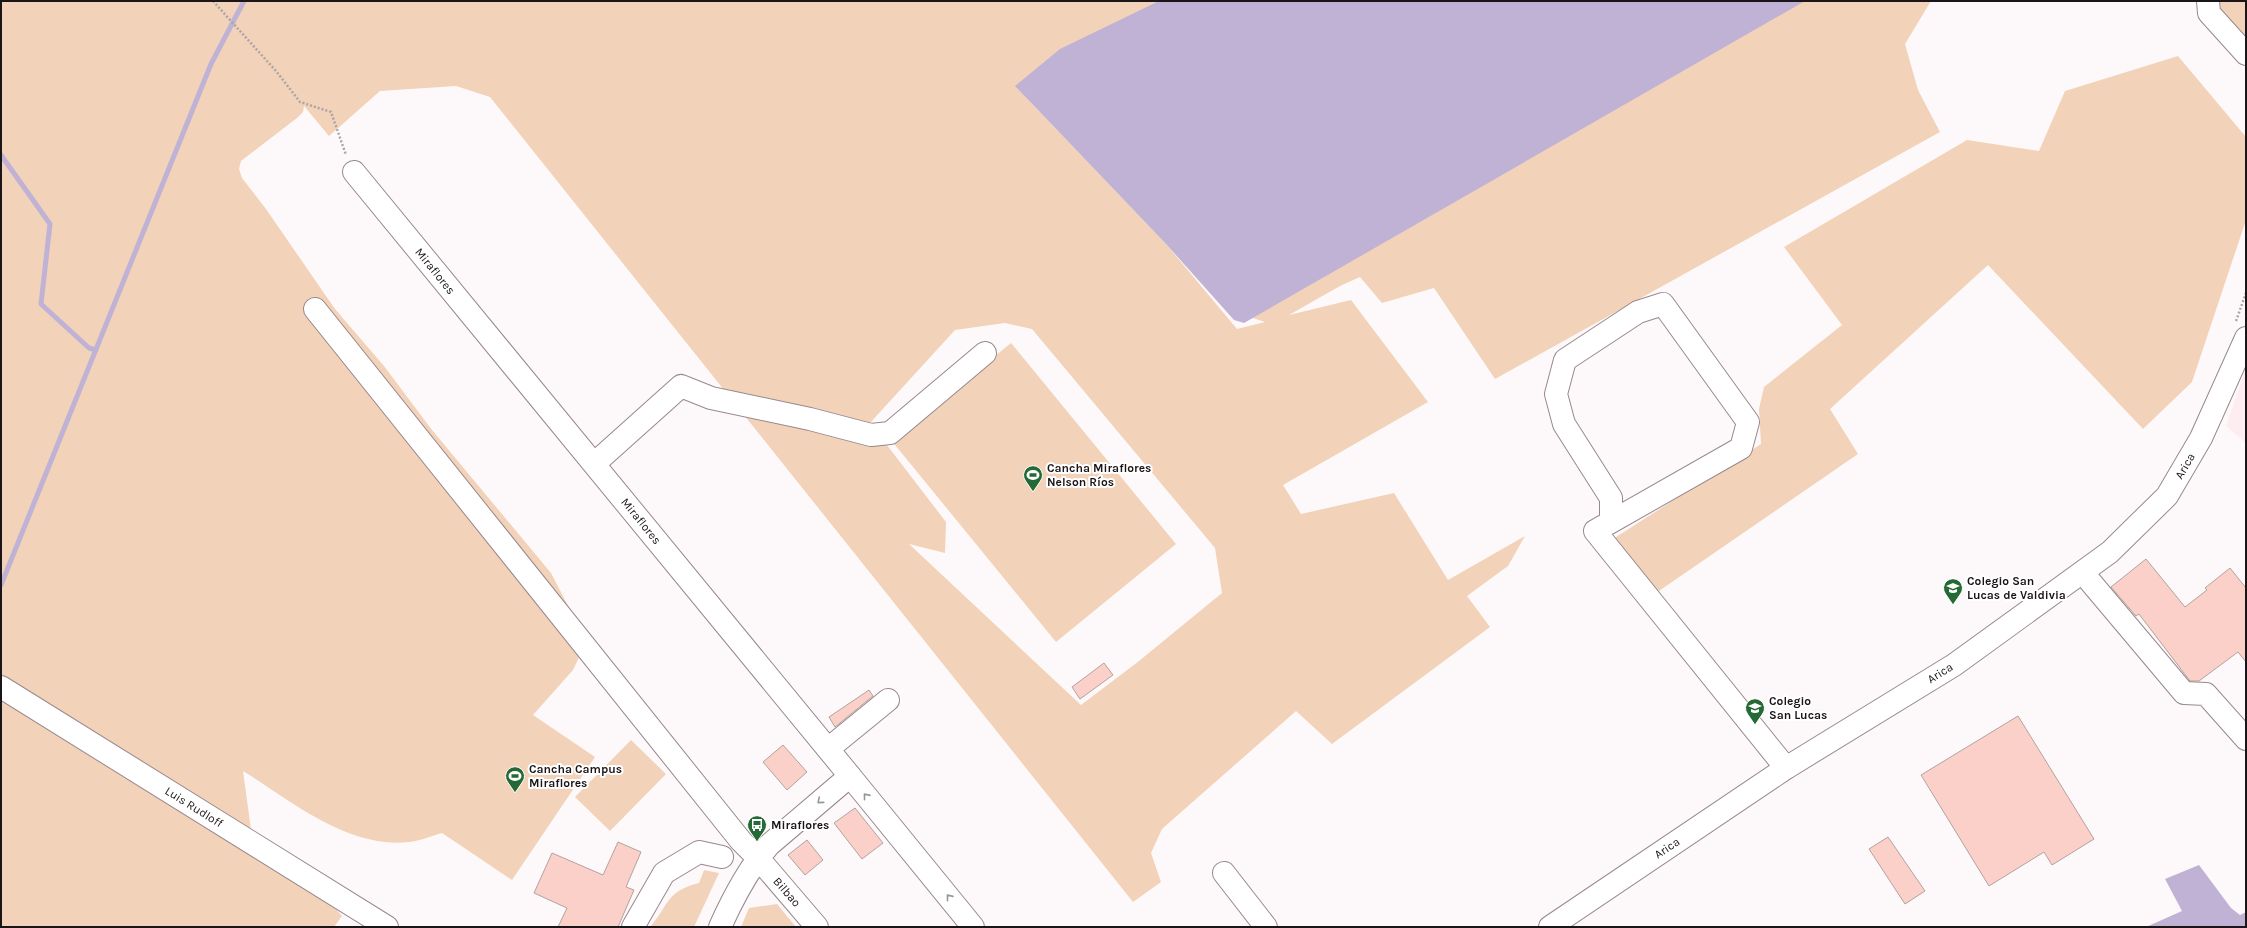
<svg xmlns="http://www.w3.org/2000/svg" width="2247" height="928" font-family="Karla,sans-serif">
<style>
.built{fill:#fdedf0}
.green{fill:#f2d2b9;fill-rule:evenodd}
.water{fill:#bfb2d4}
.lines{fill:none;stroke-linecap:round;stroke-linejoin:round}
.stream{stroke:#bfb2d4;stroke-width:5}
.building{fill:#fad0c8;stroke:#b3a29f}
.minor-casing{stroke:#98888c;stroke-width:24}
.major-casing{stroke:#98888c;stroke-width:24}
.path{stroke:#aaa5a7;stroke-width:2.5;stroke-dasharray:2 2;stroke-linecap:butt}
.minor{stroke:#fff;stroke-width:22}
.major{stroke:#fff;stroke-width:22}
.oneway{stroke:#989697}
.labels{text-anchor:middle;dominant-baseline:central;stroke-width:4;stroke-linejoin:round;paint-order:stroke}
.street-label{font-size:12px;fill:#1b1517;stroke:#fff}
.poi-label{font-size:12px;font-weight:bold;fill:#1b1517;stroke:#fff;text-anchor:start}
</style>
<rect width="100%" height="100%" fill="#fdf9fa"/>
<path class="built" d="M2246,368V443L2226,426Z"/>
<path class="green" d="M1,1H1931L1905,44L1918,90L1940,132L1495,379L1434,288L1382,303L1360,277L1340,286L1289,315L1351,300L1428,402L1283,485L1301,514L1394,493L1448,580L1525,536L1508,566L1467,596L1490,627L1332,744L1296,711L1162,829L1151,853L1161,882L1133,902L490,97L456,86L380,91L329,136L304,106L303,112L297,118L241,161L239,169L242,178L266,209L335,309L384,366L432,430L551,573L578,625L582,651L573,670L533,715L595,757L512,880L442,833C431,836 420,841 409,842C348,849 291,801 243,771L255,859L335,908L342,916L334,927H1ZM1016,87L1244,315L1265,322L1237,329L1166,244ZM1005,323L1032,329L1215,548L1222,593L1139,661L1081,705L909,544L945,553L946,522L870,423L955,330Z
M2214,1H2246V44Z
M2178,56L2246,137V220L2192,382L2143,429L1988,265L1830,409L1858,454L1656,593L1613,539L1761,444L1759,409L1764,387L1842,325L1784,247L1967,140L2039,151L2065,91Z
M1011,343L1176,544L1056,642L891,440Z
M631,740L666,774L610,831L575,797Z
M704,870L719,873L694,927H650C669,905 666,891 699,883Z
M777,904L796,927H741L749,908Z"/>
<path class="water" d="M1159,1H1805L1244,323L1234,320L1166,244L1015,86L1060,49Z
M2199,865L2231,908L2240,915L2246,912V927H2146L2182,911L2165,879Z"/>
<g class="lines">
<path class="stream" d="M1,155L50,224L41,304L89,348L96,350
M1,585L211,64L244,1"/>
</g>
<path class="building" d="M2146,559L2185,607L2207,590L2205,588L2230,568L2246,588V662L2238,652L2199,681H2190L2139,614L2136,616L2111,587Z
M1104,663L1113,675L1080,699L1072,687Z
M869,690L873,696L835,727L829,717Z
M2018,716L2094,839L2052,865L2044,852L1989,886L1921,775Z
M783,745L807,772L787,790L763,762Z
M855,808L883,843L862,859L834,823Z
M1888,837L1925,891L1905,904L1869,849Z
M807,840L823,860L805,875L788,855Z
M618,842L641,852L626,887L634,890L618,927H558L567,908L534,893L552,853L603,875Z"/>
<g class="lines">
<g class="minor-casing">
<path id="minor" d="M2208,1L2209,13L2246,54
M354,172L850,776
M315,309L741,841L758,858
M594,464L681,386L711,398L810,419L871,435L890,433L985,353
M1611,521V498L1564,424L1556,394L1565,360L1638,312L1663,304L1748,422L1741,448L1595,531L1786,768
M2083,573L2184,693L2206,694L2246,739
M1,687L387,927
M828,749L888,700
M1224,873L1266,927
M633,927L664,873L699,852L722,857"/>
</g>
<g class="major-casing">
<path id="major" d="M758,858L817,927
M720,927C733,898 748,869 769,845L850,776L973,927
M1550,927L1786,768L1954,665L2110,552L2167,496L2201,438L2246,338"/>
</g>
<path class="path" d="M213,1L276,71L300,102L331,112L346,155
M2236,321L2246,293"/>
<use href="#minor" class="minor"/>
<use href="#major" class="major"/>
</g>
<defs><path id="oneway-chevron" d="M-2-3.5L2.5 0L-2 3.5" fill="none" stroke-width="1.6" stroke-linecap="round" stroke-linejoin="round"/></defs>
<g class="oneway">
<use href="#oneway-chevron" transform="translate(866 796) rotate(-129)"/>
<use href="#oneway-chevron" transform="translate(820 801) rotate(139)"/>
<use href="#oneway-chevron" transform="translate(949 897) rotate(-129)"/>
</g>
<defs>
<g id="stadium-pin" transform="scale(1)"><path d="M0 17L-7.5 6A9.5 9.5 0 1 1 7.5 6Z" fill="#256a36" stroke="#fff"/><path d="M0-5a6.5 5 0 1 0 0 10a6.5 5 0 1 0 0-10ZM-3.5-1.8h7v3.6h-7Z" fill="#fff"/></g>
<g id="school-pin" transform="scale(1)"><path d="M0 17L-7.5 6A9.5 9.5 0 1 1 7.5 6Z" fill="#256a36" stroke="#fff"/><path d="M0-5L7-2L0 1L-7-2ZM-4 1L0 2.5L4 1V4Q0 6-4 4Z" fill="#fff"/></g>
<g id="bus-pin" transform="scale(1)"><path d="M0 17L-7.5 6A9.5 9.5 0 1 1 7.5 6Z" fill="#256a36" stroke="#fff"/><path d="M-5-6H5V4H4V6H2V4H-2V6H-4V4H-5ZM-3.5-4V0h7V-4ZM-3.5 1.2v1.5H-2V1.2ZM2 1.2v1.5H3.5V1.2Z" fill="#fff"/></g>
</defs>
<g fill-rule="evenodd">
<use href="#stadium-pin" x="1033" y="475"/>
<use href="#school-pin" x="1953" y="588"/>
<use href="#school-pin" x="1755" y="708"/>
<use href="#stadium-pin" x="515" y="776"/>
<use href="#bus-pin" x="757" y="825"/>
</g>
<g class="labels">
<g class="street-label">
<text transform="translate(435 271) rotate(51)">Miraflores</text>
<text transform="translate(2185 466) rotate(-60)">Arica</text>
<text transform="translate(641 521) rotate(51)">Miraflores</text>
<text transform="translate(1940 673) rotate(-32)">Arica</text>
<text transform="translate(194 807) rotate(32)">Luis Rudloff</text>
<text transform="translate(1667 848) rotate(-34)">Arica</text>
<text transform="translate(787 892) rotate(49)">Bilbao</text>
</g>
<g class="poi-label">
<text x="1047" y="468">Cancha Miraflores<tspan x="1047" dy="14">Nelson Ríos</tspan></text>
<text x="1967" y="581">Colegio San<tspan x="1967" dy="14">Lucas de Valdivia</tspan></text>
<text x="1769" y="701">Colegio<tspan x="1769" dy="14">San Lucas</tspan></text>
<text x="529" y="769">Cancha Campus<tspan x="529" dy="14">Miraflores</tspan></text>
<text x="771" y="825">Miraflores</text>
</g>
</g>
<rect width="2247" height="928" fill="none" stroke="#1b1517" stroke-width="4"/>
</svg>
